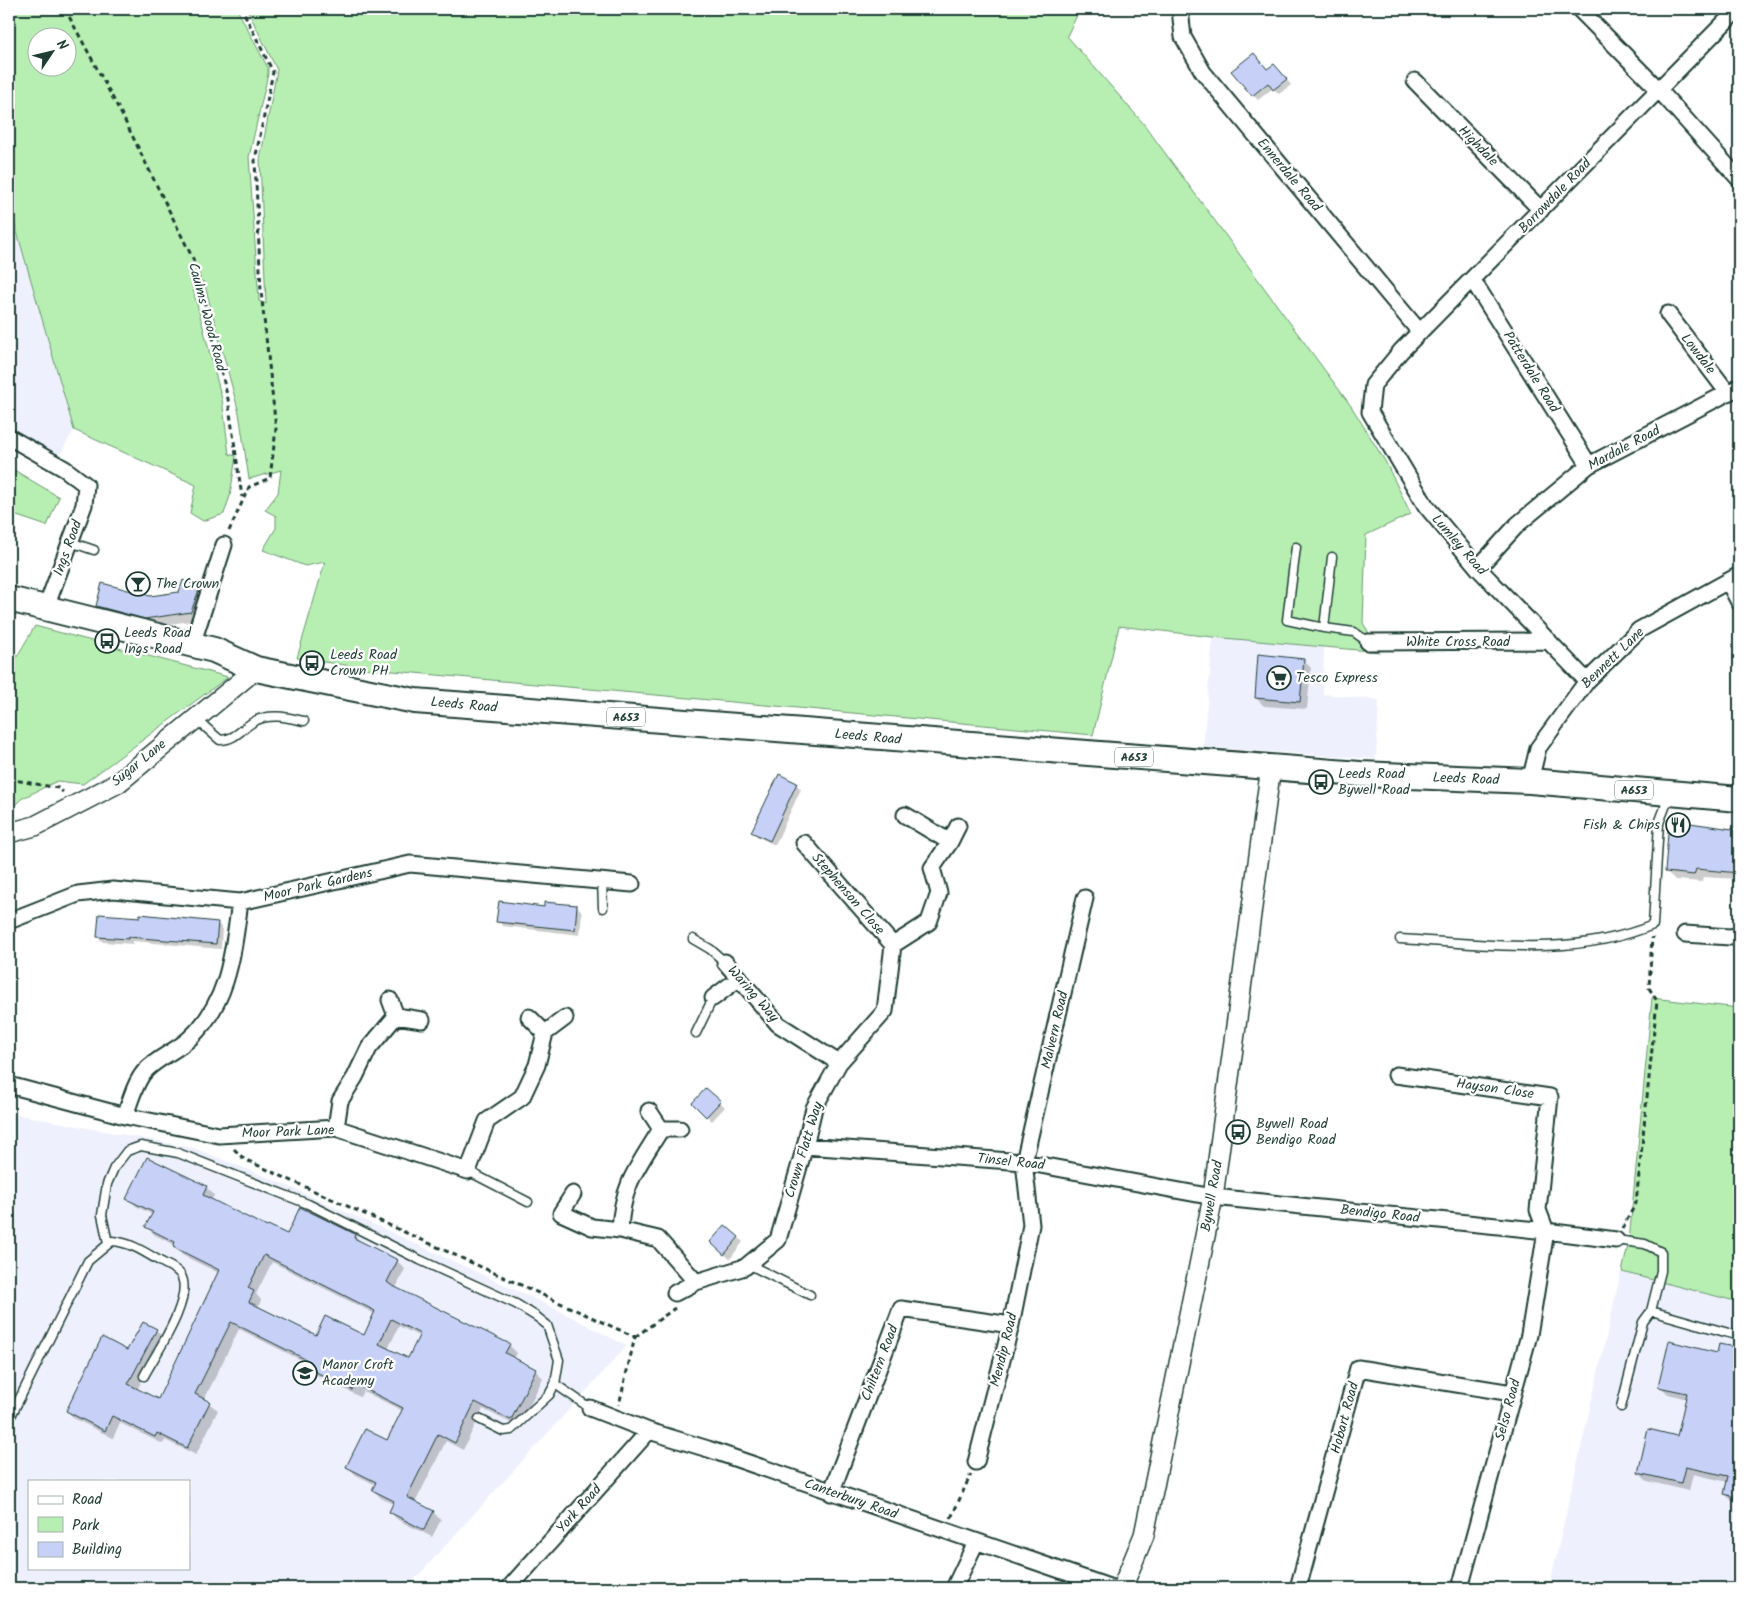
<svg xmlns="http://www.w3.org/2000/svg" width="1748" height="1597" font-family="Kalam,sans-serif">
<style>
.built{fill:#eef1fd;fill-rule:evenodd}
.green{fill:#b7efb2;stroke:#6b9673;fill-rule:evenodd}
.shadow{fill:#0003;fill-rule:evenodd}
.building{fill:#c7d1f8;stroke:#1f3d34;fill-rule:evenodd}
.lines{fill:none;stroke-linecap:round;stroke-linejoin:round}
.service-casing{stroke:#1f3d34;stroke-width:11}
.minor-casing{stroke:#1f3d34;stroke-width:19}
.tertiary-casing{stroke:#1f3d34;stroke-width:22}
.primary-casing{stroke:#1f3d34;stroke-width:28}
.path{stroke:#1f3d34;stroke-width:3;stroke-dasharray:5 4;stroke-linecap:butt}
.service{stroke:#fff;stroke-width:8}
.minor{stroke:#fff;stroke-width:15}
.tertiary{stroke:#fff;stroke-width:19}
.primary{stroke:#fff;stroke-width:24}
.labels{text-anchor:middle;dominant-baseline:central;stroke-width:4.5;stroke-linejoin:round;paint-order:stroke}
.shield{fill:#fff;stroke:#627771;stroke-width:1}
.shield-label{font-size:12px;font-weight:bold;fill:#1f3d34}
.street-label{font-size:14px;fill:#1f3d34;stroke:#fff}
.poi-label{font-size:14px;fill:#1f3d34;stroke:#fff;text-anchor:start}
</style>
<rect width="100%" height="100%" fill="#fff"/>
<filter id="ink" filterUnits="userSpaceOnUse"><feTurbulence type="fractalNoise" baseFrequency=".02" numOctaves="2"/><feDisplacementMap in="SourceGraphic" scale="10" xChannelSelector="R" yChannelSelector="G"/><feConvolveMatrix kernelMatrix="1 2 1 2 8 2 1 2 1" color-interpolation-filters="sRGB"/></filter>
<g filter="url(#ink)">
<path class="built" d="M9,204L74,430L59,456L9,427Z
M1213,637L1324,647L1323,694L1379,700L1376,759L1203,747Z
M9,1113L194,1148L277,1181L371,1223L548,1305L627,1346L407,1588H9ZM29,1481H189V1568H29Z
M1621,1272L1739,1302V1588H1549Z"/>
<path class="green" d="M9,9H237L268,68V74L249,157L259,301L266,304L260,160L277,70L247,9H1080L1067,36L1143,123L1351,406L1385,461L1411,514L1366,535L1363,623L1380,652L1213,637L1119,626L1093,735L371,669L297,658L325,562L305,566L263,550L276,528V516L265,510L278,493L281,470L249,479L239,413L204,282L190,278L222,399L229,454L236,456L230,496L224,514L203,521L190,513L196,485L74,430L9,204ZM38,38H68V68H38Z
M9,467L59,497L47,526L11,514L9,517Z
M35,626L228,677L83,784L57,781L21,799L9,811V670Z
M1652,998L1739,1008V1302L1622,1272L1629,1241Z"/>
<path class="shadow" d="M1279,70L1291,85L1279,94L1273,88L1258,100L1253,95L1268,71Z
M200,588L208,596L199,620L154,626L105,614L97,606L180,593Z
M1303,660L1311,668L1307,709L1264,706L1256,698Z
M796,784L801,789L775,845L758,837L753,832Z
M1703,828L1739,831V879L1703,877L1702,882L1675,880L1667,872Z
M577,906L582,912L580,935L503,926L498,921L545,908Z
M217,923L222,928L221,949L133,941V944L103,942L98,937Z
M707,1090L725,1107L712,1121L694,1103Z
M206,1187L214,1195L211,1201L268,1229L287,1235H355L362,1244L397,1261L405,1269L396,1288L509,1345L517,1353L514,1359L535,1370L543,1378L519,1427L483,1409L463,1450L446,1441L415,1503L433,1512L441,1520L432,1537L398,1520L390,1512L394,1504L381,1498L373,1490L376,1485L356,1475L348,1467L387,1441L403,1411L363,1391L360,1397L317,1375L310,1368L311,1365L239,1329L204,1400L218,1410L196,1455L165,1440L163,1444L120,1423L113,1438L75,1419L67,1411L128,1352L156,1330L164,1338L137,1390L159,1401L219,1273L182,1255L174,1247L175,1245L155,1235L147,1227L153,1215L136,1206L128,1198ZM272,1262L375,1314L364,1337H316L258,1308L261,1300L256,1294ZM399,1326L420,1337L409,1360L388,1349Z
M738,1237L743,1242L730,1259L716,1247Z
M1720,1345L1739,1350V1503L1733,1502L1725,1494L1728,1482L1693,1474L1689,1491L1647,1481L1639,1473L1678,1438L1687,1399L1668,1394L1660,1386L1718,1354Z"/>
<path class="building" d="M1254,53L1267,69L1274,64L1287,79L1273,90L1268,83L1252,96L1231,71Z
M183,580L200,587L191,612L145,619L96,606L102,583L150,596L179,592Z
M1258,654L1304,659L1300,702L1255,698Z
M779,774L797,783L770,841L751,832Z
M1669,820L1739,830V873L1696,869L1694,875L1665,872Z
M499,901L544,907V902L577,905L575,930L496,922Z
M99,914L140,917V914L218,922L216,944L128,937V939L97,937Z
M706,1088L721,1101L706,1117L692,1103Z
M147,1157L207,1186L203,1195L267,1227L268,1225L287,1234L300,1207L355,1234L354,1238L398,1260L387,1282L391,1285L510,1344L505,1353L536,1369L511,1420L475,1402L455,1443L438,1434L407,1497L434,1511L424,1530L389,1512L394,1501L372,1490L376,1482L346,1467L365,1429L387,1440L403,1408L355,1384L352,1390L308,1368L311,1362L231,1322L195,1394L210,1402L187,1448L157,1433L155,1437L112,1416L105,1431L66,1411L102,1337L127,1350L143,1322L157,1329L128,1384L158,1399L219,1270L173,1247L175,1242L145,1227L153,1212L126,1199ZM264,1255L375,1311L364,1335L325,1316L316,1335L249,1302L254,1291L248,1288ZM391,1319L420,1334L408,1358L379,1344Z
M725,1225L739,1237L724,1255L710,1242Z
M1669,1341L1717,1353L1719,1344L1739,1348V1498L1724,1494L1728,1476L1685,1467L1681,1483L1638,1473L1648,1429L1677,1436L1687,1393L1658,1387Z"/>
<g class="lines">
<g class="service-casing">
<path id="service" d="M70,542L94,550
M1296,547L1287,620L1324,628
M1332,557L1324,628L1354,632L1368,642
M196,719L220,740C237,740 243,726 257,720C272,713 289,718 304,721
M602,881L603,908
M693,939L710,949L725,962
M1400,939C1485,944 1573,958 1653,925L1659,823L1669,797
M696,1033L713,998
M468,1171L528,1202
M1616,1240L1645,1244L1661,1252V1271L1651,1311L1739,1336
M108,1243L102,1215L107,1184L114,1168L127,1151L141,1146L178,1153L308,1204L420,1260L516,1304L537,1317L547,1325L559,1360L555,1384L549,1395L511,1430L503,1431L479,1419
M748,1264L810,1295
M555,1384L590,1408
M1621,1407L1643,1322L1651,1311
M9,1420L88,1261L112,1241C129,1242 143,1251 158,1260C164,1264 176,1268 180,1274C196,1296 155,1355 144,1376"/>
</g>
<g class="minor-casing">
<path id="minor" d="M1180,9L1183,37L1203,72L1419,331
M1579,9L1659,90L1739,179
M1415,81L1541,210
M1472,279L1589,465
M1668,314L1728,393
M9,437L65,469L86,485L84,505L45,610
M1478,568L1518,524L1589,465L1739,387
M1728,581L1739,602
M1368,642L1549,641
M192,645L224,545
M1587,681L1478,568L1426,506L1370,412L1373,385L1401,351L1738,9
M1530,781L1538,748L1587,681L1639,630L1739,575
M905,815L950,842
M804,843L893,945
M9,921L78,894L113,890L240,902L410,864L632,884
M1685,934L1730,937L1739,935
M725,962L778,1024L839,1063
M713,998L738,979
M390,1000L396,1016L422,1020
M529,1017L545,1033
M1396,1075L1550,1097L1538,1210L1546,1231
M9,1085L125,1116L219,1135L336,1128L468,1171L487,1121L522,1097L537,1065L545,1033L565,1018
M649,1111L661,1129
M125,1116C130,1102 135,1082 145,1071C157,1058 176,1051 189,1039C229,1003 233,952 240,902
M336,1128L340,1101L355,1077L369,1048L396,1016
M680,1129H661C638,1167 622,1184 620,1230L658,1239L696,1282
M805,1146L1024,1162L1213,1197L1546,1231L1616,1240
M573,1194L561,1213L592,1227L620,1230
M675,1293L696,1282L745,1267L778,1240L805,1146L814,1108L839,1063L885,1011L893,945L929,922L939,893L932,868L950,842L958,826
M590,1408L649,1431L708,1449L1112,1588
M976,1462L1011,1325L1031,1225L1024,1162L1085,898
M831,1493L901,1309L1011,1325
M509,1588L649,1431
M954,1588L976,1542
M1298,1588L1358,1368L1512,1393
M1460,1588L1529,1335L1546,1231"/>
</g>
<g class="tertiary-casing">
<path id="tertiary" d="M9,833L35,826L118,783L256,669
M1122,1588L1144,1535L1213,1197L1271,766"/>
</g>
<g class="primary-casing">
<path id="primary" d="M9,599L214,650L256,669L415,701L1360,774L1530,781L1739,799"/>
</g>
<path class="path" d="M65,9L122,115L195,263L228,399L242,497
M229,531L249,487L270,478L276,429L261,291L255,160L273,72L242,9
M9,779L58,788L63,792
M234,1149L244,1159L635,1337L619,1405
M1622,1229L1636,1203L1657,1001L1649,988L1652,937
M635,1337L675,1308
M951,1518L971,1474"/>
<use href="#service" class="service"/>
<use href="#minor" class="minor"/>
<use href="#tertiary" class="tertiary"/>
<use href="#primary" class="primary"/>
</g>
</g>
<defs>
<g id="bar-ring" transform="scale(1.25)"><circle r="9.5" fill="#fff" stroke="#1f3d34" stroke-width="1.5"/><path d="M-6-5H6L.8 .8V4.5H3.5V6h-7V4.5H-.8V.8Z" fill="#1f3d34"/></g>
<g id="bus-ring" transform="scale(1.25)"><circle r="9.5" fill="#fff" stroke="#1f3d34" stroke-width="1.5"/><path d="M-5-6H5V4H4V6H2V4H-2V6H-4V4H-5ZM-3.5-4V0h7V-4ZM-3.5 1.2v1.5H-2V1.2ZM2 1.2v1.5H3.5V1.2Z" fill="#1f3d34"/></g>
<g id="supermarket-ring" transform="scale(1.25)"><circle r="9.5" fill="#fff" stroke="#1f3d34" stroke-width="1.5"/><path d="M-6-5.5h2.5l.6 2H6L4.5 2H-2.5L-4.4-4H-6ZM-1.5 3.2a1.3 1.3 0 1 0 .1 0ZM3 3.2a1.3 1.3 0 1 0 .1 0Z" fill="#1f3d34"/></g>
<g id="restaurant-ring" transform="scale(1.25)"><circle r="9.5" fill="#fff" stroke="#1f3d34" stroke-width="1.5"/><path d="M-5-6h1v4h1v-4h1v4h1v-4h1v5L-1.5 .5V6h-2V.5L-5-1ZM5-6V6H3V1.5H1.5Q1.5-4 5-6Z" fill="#1f3d34"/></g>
<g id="school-ring" transform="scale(1.25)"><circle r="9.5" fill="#fff" stroke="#1f3d34" stroke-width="1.5"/><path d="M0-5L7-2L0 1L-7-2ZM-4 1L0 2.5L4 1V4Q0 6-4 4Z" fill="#1f3d34"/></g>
</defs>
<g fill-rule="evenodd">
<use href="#bar-ring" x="138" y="584"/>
<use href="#bus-ring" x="107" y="641"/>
<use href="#bus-ring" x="312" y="663"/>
<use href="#supermarket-ring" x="1279" y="678"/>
<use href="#bus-ring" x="1321" y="782"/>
<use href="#restaurant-ring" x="1678" y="825"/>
<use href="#bus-ring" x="1238" y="1132"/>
<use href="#school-ring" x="305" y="1373"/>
</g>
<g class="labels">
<g class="shield">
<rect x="607" y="707.5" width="38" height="19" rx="4"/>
<rect x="1115" y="747.5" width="38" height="19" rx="4"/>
<rect x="1615" y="780.5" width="38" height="19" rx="4"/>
</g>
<g class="shield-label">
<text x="626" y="717">A653</text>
<text x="1134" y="757">A653</text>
<text x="1634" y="790">A653</text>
</g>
<g class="street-label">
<text transform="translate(1478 146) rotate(46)">Highdale</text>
<text transform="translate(1289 175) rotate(50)">Ennerdale Road</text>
<text transform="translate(1555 196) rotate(-46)">Borrowdale Road</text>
<text transform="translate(207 317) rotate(75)">Caulms Wood Road</text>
<text transform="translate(1698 354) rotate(52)">Lowdale</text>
<text transform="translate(1531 372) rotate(58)">Patterdale Road</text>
<text transform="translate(1624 448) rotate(-28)">Mardale Road</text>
<text transform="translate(1459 545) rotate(49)">Lumley Road</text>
<text transform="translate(68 548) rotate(-70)">Ings Road</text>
<text x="1458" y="642">White Cross Road</text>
<text transform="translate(1613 658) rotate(-44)">Bennett Lane</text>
<text transform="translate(464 705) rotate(5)">Leeds Road</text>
<text transform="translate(868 737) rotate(5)">Leeds Road</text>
<text transform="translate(139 763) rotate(-39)">Sugar Lane</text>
<text transform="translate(1466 779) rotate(2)">Leeds Road</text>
<text transform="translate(318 885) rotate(-13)">Moor Park Gardens</text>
<text transform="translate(848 894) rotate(49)">Stephenson Close</text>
<text transform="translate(753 994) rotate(49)">Waring Way</text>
<text transform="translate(1055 1030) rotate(-77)">Malvern Road</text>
<text transform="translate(1495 1089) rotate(8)">Hayson Close</text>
<text transform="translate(288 1132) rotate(-2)">Moor Park Lane</text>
<text transform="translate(804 1150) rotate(-73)">Crown Flatt Way</text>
<text transform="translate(1011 1162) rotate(6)">Tinsel Road</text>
<text transform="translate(1212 1196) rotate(-80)">Bywell Road</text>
<text transform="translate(1380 1214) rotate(6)">Bendigo Road</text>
<text transform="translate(1004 1350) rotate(-76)">Mendip Road</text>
<text transform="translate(880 1363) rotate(-69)">Chiltern Road</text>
<text transform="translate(1508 1410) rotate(-75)">Selso Road</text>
<text transform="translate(1345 1418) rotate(-75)">Hobart Road</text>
<text transform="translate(851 1499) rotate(19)">Canterbury Road</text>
<text transform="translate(579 1509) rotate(-48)">York Road</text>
</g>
<g class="poi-label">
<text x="156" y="584">The Crown</text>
<text x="124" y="633">Leeds Road<tspan x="124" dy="16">Ings Road</tspan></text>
<text x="330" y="655">Leeds Road<tspan x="330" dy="16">Crown PH</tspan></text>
<text x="1296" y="678">Tesco Express</text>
<text x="1338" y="774">Leeds Road<tspan x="1338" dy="16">Bywell Road</tspan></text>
<text x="1660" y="825" text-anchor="end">Fish &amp; Chips</text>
<text x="1256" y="1124">Bywell Road<tspan x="1256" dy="16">Bendigo Road</tspan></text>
<text x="322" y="1365">Manor Croft<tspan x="322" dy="16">Academy</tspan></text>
</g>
</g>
<rect width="1748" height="1597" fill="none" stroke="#fff" stroke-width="30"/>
<rect x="15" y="15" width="1718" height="1567" fill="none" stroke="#1f3d34" stroke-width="2" filter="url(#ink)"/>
<rect x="28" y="1480" width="162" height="90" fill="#ffffff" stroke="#a5b1ae"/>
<rect x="38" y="1496" width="25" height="8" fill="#ffffff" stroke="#a5b1ae"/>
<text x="72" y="1504" font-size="15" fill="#1f3d34">Road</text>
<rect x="38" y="1517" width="25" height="15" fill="#b7efb2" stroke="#a5b1ae"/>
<text x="72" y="1530" font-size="15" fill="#1f3d34">Park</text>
<rect x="38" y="1542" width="25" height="15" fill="#c7d1f8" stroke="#a5b1ae"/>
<text x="72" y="1554" font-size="15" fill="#1f3d34">Building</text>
<g transform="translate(52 52) rotate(55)"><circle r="24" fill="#ffffff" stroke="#a5b1ae"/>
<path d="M0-4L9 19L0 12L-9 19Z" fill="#1f3d34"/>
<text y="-8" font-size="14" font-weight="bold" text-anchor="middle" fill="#1f3d34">N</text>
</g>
</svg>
